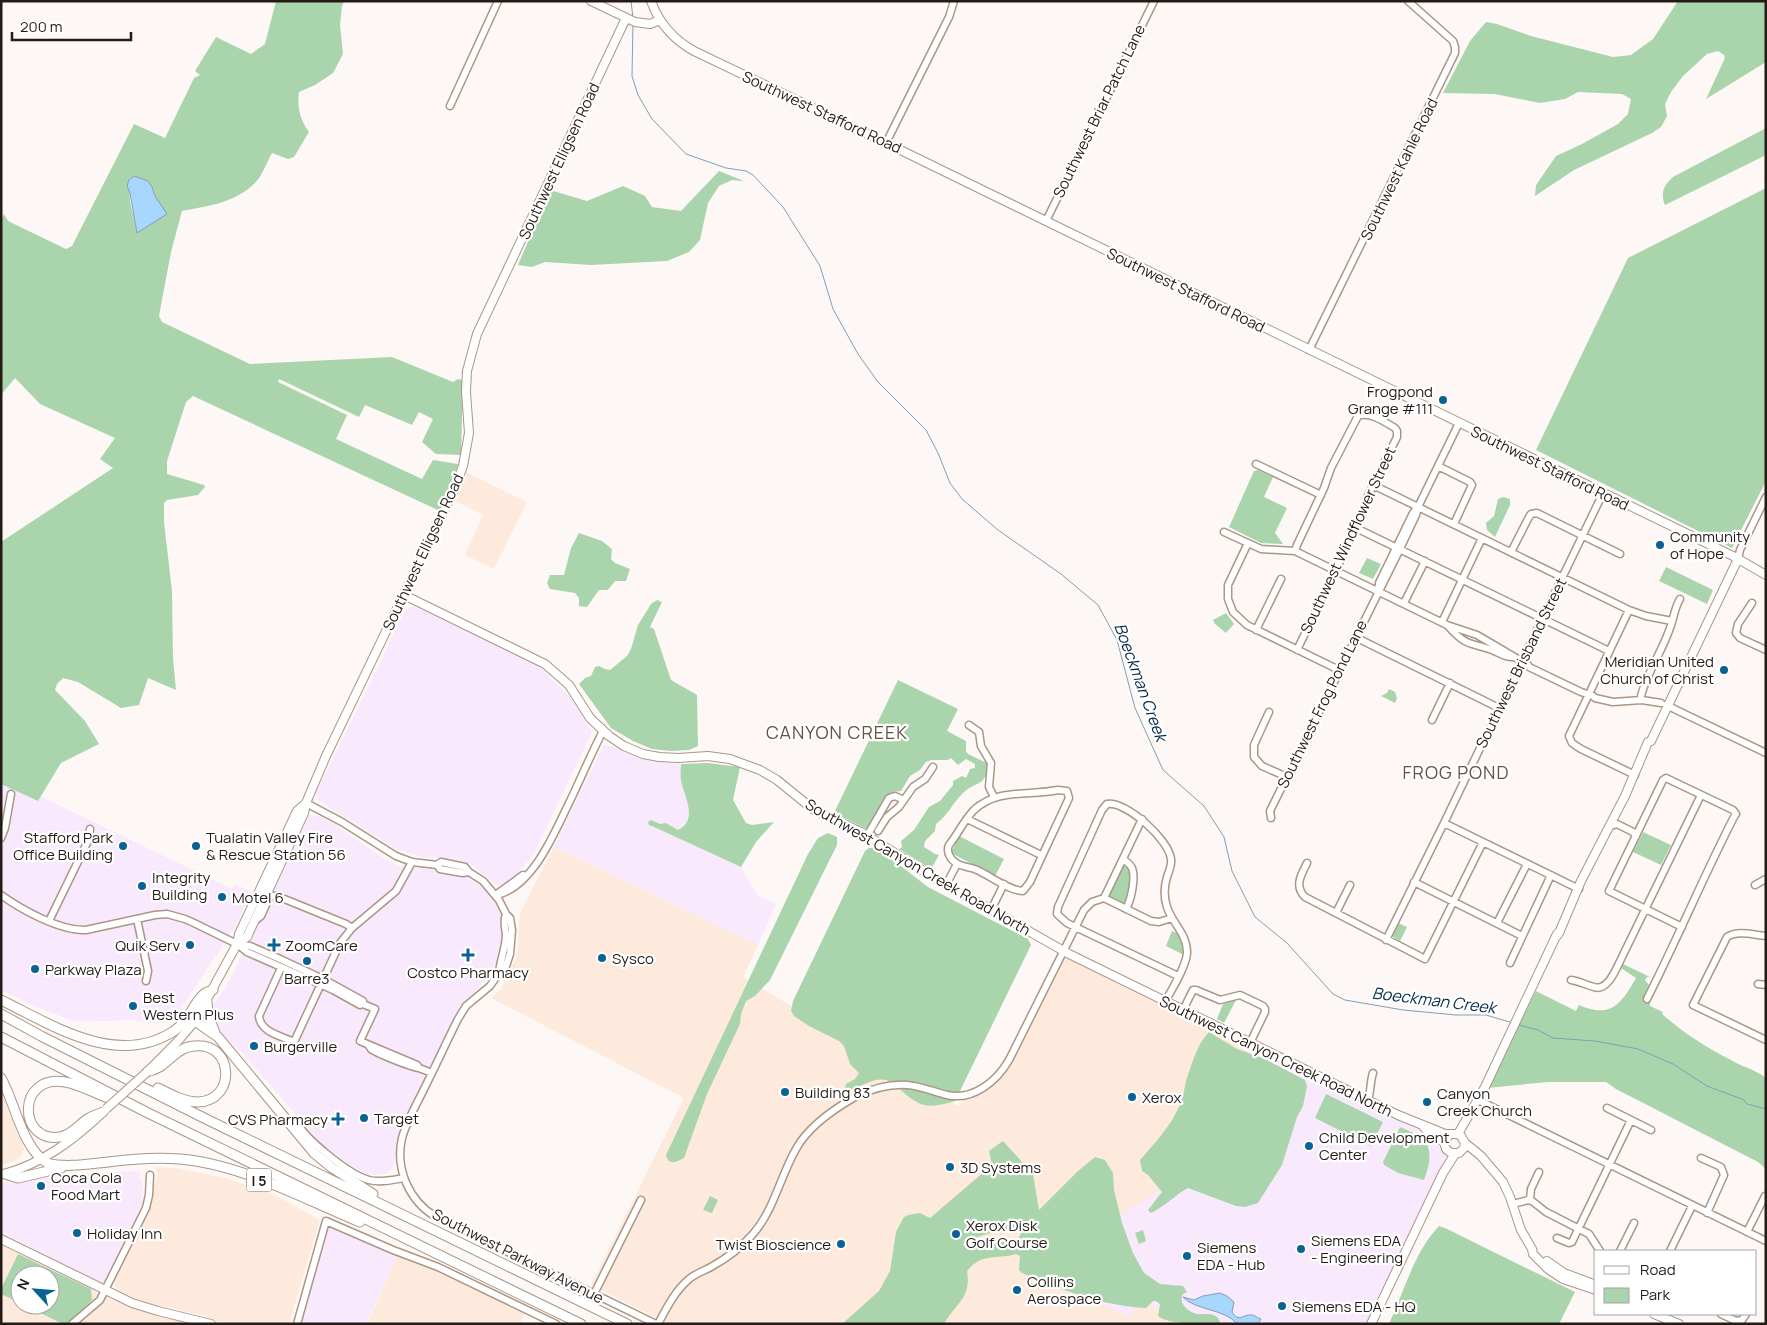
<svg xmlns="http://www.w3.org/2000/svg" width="1767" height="1325" font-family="Manrope,sans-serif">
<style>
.commercial{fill:#f9e9fc}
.built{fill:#fdeadd;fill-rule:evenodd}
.green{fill:#aad5ac;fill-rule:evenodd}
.water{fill:#a7d7fd;stroke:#809fb8}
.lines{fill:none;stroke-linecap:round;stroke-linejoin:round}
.stream{stroke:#809fb8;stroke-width:1}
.minor-casing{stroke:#ac9686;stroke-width:9}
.major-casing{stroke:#ac9686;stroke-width:10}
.highway-casing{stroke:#ac9686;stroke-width:11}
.minor{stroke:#fff;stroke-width:6}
.major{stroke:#fff;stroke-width:8}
.highway{stroke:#fff;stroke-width:9}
.major-bridge-casing{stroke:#ac9686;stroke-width:10;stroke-linecap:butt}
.major-bridge{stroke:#fff;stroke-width:8}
.poi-dot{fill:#096293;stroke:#fff;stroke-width:2}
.labels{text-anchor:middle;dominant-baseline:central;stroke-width:4.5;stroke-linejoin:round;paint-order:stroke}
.shield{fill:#fff;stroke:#665f5c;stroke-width:1}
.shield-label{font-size:14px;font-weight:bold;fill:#241b16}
.street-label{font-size:15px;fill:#241b16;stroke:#fff}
.poi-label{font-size:15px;fill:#241b16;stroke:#fff;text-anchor:start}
.water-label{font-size:16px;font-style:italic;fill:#052c45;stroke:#fff}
.quarter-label{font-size:18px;letter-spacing:1px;fill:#665244;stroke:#fff}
</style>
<rect width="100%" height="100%" fill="#fdf8f5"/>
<path class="commercial" d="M414,606L538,665L570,697L592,732L534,854L510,882L496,885L472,865L444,858L422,857L396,849L318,800L316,793L406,609Z
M604,744L653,762L681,764V778L690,811L687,822L678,830L666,823L660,824L651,820L654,827L741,867L757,895L776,904L758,945L554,847Z
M1,777L232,889L235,884L252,892L234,929L176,1016L159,1023L130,1020L76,1022L29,1004L1,990Z
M309,815L318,816L332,823L385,859L401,867L448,871L459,874L474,880L487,891L496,903L502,918L504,937L502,950L497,965L478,988L458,1010L403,1125L394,1163L391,1169L385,1174L369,1175L353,1167L324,1146L241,1052L217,1030L210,1015L212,1006L226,987L255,927L261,919L270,894L306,818Z
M1251,1048L1445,1141L1449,1151L1366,1324H1187L1131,1318L1020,1267L1229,1088Z
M140,1171V1179L143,1186L142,1204L104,1282H98L1,1232V1183L37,1175L56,1176Z
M331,1226L398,1256L366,1324H299L327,1228Z"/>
<path class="built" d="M466,472L527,502L494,569L465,555L483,515L455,501Z
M554,847L758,945L743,977L958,1106L973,1093L985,1090L1002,1076L1012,1060L1061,960L1064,958H1068L1251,1048L1229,1088L1162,1189L1107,1223L1020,1267L1130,1317L1139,1300L1187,1324H669L591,1285L684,1098L491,998L501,989L517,956L520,913Z
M1,1092L24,1149L21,1157L15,1161L1,1165Z
M155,1167L176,1168L225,1178L271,1193L320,1220L289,1324H222L205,1316L148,1303L123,1293L116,1289L115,1280L153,1198L154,1184L158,1175Z
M1,1244L112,1300L137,1309L199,1324H1ZM20,1275H50V1305H20Z
M398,1256L431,1268L525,1312L520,1324H367Z"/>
<path class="green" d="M276,1H344L342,6L340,25L343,54L333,73L315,85L299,92C297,107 300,120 309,132L294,157L288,159L272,153C267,162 262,176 255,183C235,203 208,206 182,211L171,252L159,316L162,322L250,364L392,357L453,382L458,379L463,380L461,455L436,454L422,442L433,419L419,412L412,425L365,405L359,417L279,379L278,382L347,415L336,439L422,479L433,460L458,464L449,493L440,511L193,396L186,402L167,461V474L204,485L205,487L198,495L167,500L164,503V522L172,591L173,658L176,690L148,678L139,705L121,708L78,682L63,678L57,684L55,690L85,721L99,744L61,763L38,801L1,784V542L113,468L100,459L115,438L40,404L15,378L1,395V220L4,214L8,221L66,249L72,246L134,124L165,138L194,78L200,75L195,71L216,37L251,54L265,44ZM134,176C148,181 151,181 155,196L137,233L130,201L129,180Z
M1678,1H1766V62L1706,99L1725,58L1724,55L1718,51L1707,54L1683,76L1671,92L1665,104L1667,116L1661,127L1652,133L1574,170L1535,196L1536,185L1556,156L1582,144L1618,124L1628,114L1631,99L1622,94L1578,92L1565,99L1540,103L1495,94L1443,93L1470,41L1486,22L1497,24L1531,36L1613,57L1631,55L1653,39Z
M1766,128V155L1665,205C1660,193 1664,185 1673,177Z
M719,171L744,181L732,180L719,186L708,203L700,240L689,252L667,261L591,265L545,262L532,267L518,265L550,190L587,201L623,186L645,196L652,207L681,211Z
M1766,188V481L1732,548L1536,450L1628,258Z
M1258,470L1273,477L1264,497L1287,508L1275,533L1283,544L1261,543L1229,527L1254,471Z
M1503,497L1510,499V505L1495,537L1487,530L1486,523L1494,516L1498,499Z
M579,533L602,541L612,549L611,559L615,563L630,569L626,581H615L608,590H599L587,607L579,606V598L575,593L550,589L547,583L550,575H564L571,548Z
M1367,558L1381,564L1373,579L1359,573Z
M1666,567L1713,590L1707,604L1659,581Z
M657,600L662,602L650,627L654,629L671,680L697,695L698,746L689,750L671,751L652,749L633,741L611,728L579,684L585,678L591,676L595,667L599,666L605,669L610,670L627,656L631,649L638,625L651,604Z
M1226,613L1234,624L1226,633L1215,624L1213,620Z
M898,680L958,709L947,731L966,741V751L968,754L989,764C985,789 975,780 962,794C952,804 948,815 936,824L935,831L925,841L924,847L935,854L939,855L931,869L899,849L902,847L901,841L914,830L929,807L940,801L953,785V781L962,776L966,778L970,769L975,768V764L966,759L958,765L951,758L948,760H931L926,762L920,770L910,776L901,791L893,792L888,795L867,829L838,815L835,811Z
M1389,689L1395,692L1397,698L1395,703L1381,696L1387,693Z
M708,763L740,767L733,800L746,823L752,825L774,822L756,842L741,867L654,827L649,825L648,822L651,820L660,824L666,823L678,830C699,819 684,797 681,780C680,774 681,769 681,764Z
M1643,832L1671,845L1661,865L1633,852Z
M828,833L837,837V845L770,980L755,996L746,1001L741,1014L740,1024L707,1094L684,1158C677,1162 668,1166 666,1155L808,854L818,838Z
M959,836L1004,859L995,876L951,853Z
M869,848H874L893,860L928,887L1028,939L1031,945L960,1091L955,1101C931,1108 921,1109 902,1091C898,1087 891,1081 886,1080C874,1077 860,1087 849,1091L845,1088L846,1084L855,1079L859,1073L850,1064L844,1046L839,1041L809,1026L794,1016L791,1011L793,1001L865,851Z
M1122,866L1130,867L1131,887L1128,904L1118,903L1108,895Z
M1398,923L1407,927L1400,941L1392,936Z
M1172,931L1177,933L1183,944L1184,955L1166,946Z
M1623,964L1650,977H1647L1645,980L1649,985L1645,994L1646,1000L1650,1002V1006L1663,1012L1662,1014C1682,1032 1707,1048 1731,1060C1742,1067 1755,1069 1766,1078V1169L1758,1162L1616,1089L1606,1082H1548L1487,1088L1536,991L1576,1011L1579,1005C1611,1019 1621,1004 1636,978L1621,968Z
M1236,1000L1224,1023L1217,1019L1223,1004Z
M1209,1032L1237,1049L1265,1059L1305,1080L1307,1086L1303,1106L1297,1117L1282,1165L1258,1203L1245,1207L1236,1206L1188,1188C1175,1195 1164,1207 1151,1213L1148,1210L1162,1192L1148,1175L1142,1171L1140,1160C1154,1144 1170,1127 1179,1107C1183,1099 1184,1090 1186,1081C1191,1066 1197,1044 1209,1032Z
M1326,1094L1383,1122L1371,1146L1315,1118Z
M1400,1127C1406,1130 1416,1133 1422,1138C1434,1149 1429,1167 1424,1180L1398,1173L1384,1165L1383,1162Z
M1003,1141L1033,1174L1039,1210L1078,1171L1095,1157L1105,1160L1113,1173L1114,1190L1122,1223L1133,1253L1144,1273L1160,1284L1183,1286L1187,1292L1183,1294C1178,1303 1188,1312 1197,1314C1202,1315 1208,1313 1213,1315C1218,1316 1219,1320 1221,1324C1205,1324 1169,1325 1158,1316L1160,1304L1156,1301H1153L1146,1308C1103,1306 1062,1290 1022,1273L1019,1270L1020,1256L1016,1254C995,1260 983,1252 967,1271C972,1298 955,1304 944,1324H842L879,1291L890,1271L896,1232L900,1224L904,1217L908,1215L920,1213L930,1218L992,1165L989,1151ZM1024,1228L1018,1239L979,1246L962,1245C978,1233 1004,1231 1024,1228Z
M710,1196L718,1200L712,1213L703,1210Z
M1439,1226L1445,1228L1575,1292L1559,1324H1389C1404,1292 1414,1252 1439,1226Z
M1143,1230L1146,1241L1139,1244L1135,1233Z
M18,1254L91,1289L92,1300L67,1324H63L24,1305H50V1275H20V1303L1,1294V1289Z"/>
<path class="water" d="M134,176L148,181L152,187L155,196L167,214L137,233L130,193L127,186L129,180Z
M1220,1293L1227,1296L1234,1302L1232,1312C1239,1323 1243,1314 1252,1315C1254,1315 1258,1318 1261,1319L1258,1324H1237C1226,1309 1194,1310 1183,1297L1194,1300L1203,1296Z"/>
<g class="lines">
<path class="stream" d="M631,1L633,18
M633,24L632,76L638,95L652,119L686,154L726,168L746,171L753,175L783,207L820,266L833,309L858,354L878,382L926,430L938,453L950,483L962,499L998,530L1061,574L1098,605L1117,640L1135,708L1163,770L1204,806L1224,837L1232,871L1255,917L1287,943L1333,994L1345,1000L1403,1010L1456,1015H1486L1513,1023
M1519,1025L1538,1030L1553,1038L1595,1041L1638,1049L1673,1064L1707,1086L1744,1100L1747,1104L1766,1109"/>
<g class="minor-casing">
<path id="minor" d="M450,106L498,1
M886,143L949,17L954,1
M1046,221L1154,1
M1309,350L1455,53V47L1453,41L1408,1
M1256,464L1321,495
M1438,466L1470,482L1472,485L1454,524
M1373,485L1629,610L1646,616L1672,621
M1418,507L1459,423
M1356,528L1609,651
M1224,532L1261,549L1295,551L1447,625L1477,635L1528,665L1529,667L1581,692L1593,696L1595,698L1613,702L1642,700L1661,703
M1248,543L1228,585V599L1233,612L1247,625L1339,670
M1295,551L1297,545L1324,488L1331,468L1358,416C1369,411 1385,422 1395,428L1397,431V437L1367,498L1362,516L1297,650
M1511,552L1529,517L1531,514L1537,513L1620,554
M1738,559L1740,550L1766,497
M1404,603L1425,561
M1752,603L1738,624L1736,633L1740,638L1766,650
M1629,610L1569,736L1572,743L1581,749L1635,775
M1442,622L1482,538
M1448,626C1466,646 1468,642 1492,650C1500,653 1505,658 1514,657
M1256,630L1281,579
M1355,637L1499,708
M1641,696C1647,672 1662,652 1670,628C1674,618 1674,609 1680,599
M1666,705L1766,753
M1269,712L1254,745V757L1262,766L1287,777
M1432,720L1450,683
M969,725L979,732L981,746L991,763L989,787L994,797
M1058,790L1067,791L1069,798L1030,882L1023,891C1009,891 989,875 977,870C971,867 963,867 958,864C950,860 946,852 949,845C958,834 964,820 974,810C998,788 1029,796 1058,790Z
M306,803L342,822L396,856L412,862L437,865L440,869L463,873L469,872
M1271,818L1270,811L1398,553L1416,515L1418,507L1413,513L1379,583L1378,591
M967,819L1041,855
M1444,823L1579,889
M1611,824L1614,825L1617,824L1633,832L1636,836
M878,831L887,817L899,807L913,787L925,779L933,767
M867,836L889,798L895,796L904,800
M1,838L5,828L11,794
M1123,859C1127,862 1130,864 1132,868C1136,878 1131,900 1126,909
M1307,863C1301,875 1294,886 1305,897L1425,959L1483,842
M437,865L441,862L465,867L469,872L483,881L499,900L506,914L510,918L512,930L510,954L505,969L499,973L490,986L466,1006L458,1019C447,1041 437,1063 426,1085C418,1102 407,1120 402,1138C395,1169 409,1201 436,1217L656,1324
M1414,882L1522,936
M946,885L957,864
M1755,885L1766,879
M497,894L523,875
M1,895C22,910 60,931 86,930L155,915L167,914L185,919L194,923L237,944L247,952L333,990L360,1005L363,1004L375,1009L360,1041L417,1065L419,1068L432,1073
M496,895C533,888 555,831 570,801C581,778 591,754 603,731
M1104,898L1142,819
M1104,898L1151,921L1159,922L1172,918
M991,910L1004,884
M1336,913L1350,885
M137,919L148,971L146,981
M256,920L261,916L269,898L272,896H277L346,924L352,928
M49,921L89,839L90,829
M1497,923L1527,864
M1766,936C1753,935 1738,930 1727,937L1693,1005L1766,1040
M1386,940L1444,823L1603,493
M237,944L250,946L280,959L323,979L363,1001V1004
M1510,963L1551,875
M281,968L259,1016C260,1032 281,1036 294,1042L340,943L352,928L396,891L412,862
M499,973C500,960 506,948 506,934C505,927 503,921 506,914
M1571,980C1579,981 1586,985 1594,987C1608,992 1617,967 1622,957L1701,795
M1758,984L1766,985
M1647,999C1678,938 1704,875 1735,815L1736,814L1733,810L1666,778L1663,780L1609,891L1682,927
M1165,1002C1172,989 1186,967 1187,953C1188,935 1172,923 1167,907C1164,898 1164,887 1167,877C1169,871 1172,865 1171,859C1169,840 1127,801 1107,804L1102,810L1058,907L1057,914L1067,923L1178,976
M1183,1010L1193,990H1196L1220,1000L1240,995L1263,1006L1265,1009V1012L1250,1043
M369,1046C370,1047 370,1048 371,1049C375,1053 414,1068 419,1068
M1368,1100C1371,1091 1370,1082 1373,1073
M1480,1101L1766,1241
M1607,1108L1651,1130
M296,1120C303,1138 350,1175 369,1180C380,1183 392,1180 404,1178
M1701,1158L1721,1167L1724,1175L1707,1213
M1530,1200L1531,1189L1539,1172
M1513,1204L1528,1200L1532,1201L1546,1212L1589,1234L1600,1251
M1747,1232L1765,1196
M1557,1238L1569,1243L1572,1242L1631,1120
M1620,1251L1634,1223
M1670,1251L1692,1206
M594,1294L641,1200
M1721,1314L1736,1321L1742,1320L1746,1314
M72,1324L100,1300L146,1208L149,1195L150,1175
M297,1324L326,1221L393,1250L438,1267L556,1324
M658,1324C666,1309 675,1291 688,1280C694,1274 704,1271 711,1267C727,1258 741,1248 753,1234C774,1210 780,1177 796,1149C808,1127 834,1109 855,1097C871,1089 889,1084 907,1085C921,1086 934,1092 947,1095C973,1101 997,1081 1009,1060L1084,910L1092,902L1104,898"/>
</g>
<g class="major-casing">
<path id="major" d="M591,1L635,22L650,24L660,20
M651,1C659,23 674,40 694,51L886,143L1733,556L1766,575
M404,595L545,664L569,685L590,718L609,736L624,746L643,754L659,757L678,758L708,756L730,759L760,770L777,780L814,810L861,832L946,885L997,913L1069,954L1398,1115L1445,1134H1458L1461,1136L1465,1143L1464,1148L1459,1153H1451L1446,1149L1444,1142L1449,1135
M1556,937L1559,933L1581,881L1625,796L1648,742L1651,741L1738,559
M237,944L247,937L304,813L306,803L326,756L454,490L463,466L469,433L466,392L467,371L477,334L626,18
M147,1072L178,1041L195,1021L237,944L239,934L297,811L306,803
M1423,1126L1427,1131L1444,1142
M1458,1134L1485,1087L1557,934
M1465,1143L1481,1156L1503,1182L1510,1197L1521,1230L1532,1249L1533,1254L1548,1269L1563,1279L1596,1290
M4,1174C43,1163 72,1141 101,1114
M1,1239L132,1303L158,1311L211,1324
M1547,1261L1564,1273L1596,1285
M1654,1314L1679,1324
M1371,1324L1443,1173L1455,1154"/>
</g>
<g class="highway-casing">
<path id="highway" d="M1,1000C54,1026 117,1068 174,1031C190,1020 191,1007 203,995C205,992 209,991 213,990
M207,1001L208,1015L215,1033
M1,1014L41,1036L204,1118L627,1324
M195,1021L218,1037L314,1153L331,1167L373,1194
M1,1037L146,1112L581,1324
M147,1072C152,1070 157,1069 161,1066C172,1058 180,1047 194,1046C234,1041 237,1101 198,1102C185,1102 170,1094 158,1088
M1,1078C15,1102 22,1148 47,1163C66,1168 88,1164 108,1162C131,1159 156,1157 180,1159C241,1164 304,1199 360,1222
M103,1112C98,1114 93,1116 89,1118C79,1124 72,1135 60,1137C18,1143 16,1074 65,1082C79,1084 94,1093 108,1098
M5,1174L18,1178L61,1168"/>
</g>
<use href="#minor" class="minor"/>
<use href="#major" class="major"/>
<use href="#highway" class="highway"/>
<g class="major-bridge-casing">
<path id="major-bridge" d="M106,1109L147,1072"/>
</g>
<use href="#major-bridge" class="major-bridge"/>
</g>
<g class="poi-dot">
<circle cx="1443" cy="400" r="5"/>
<circle cx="1660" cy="545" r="5"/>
<circle cx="1724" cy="670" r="5"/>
<circle cx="123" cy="846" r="5"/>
<circle cx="196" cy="846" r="5"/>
<circle cx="142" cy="886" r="5"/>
<circle cx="222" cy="897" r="5"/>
<circle cx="190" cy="945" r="5"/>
<path d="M271.5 937.5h5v5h5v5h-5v5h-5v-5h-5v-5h5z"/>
<path d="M465.5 947.5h5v5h5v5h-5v5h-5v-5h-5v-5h5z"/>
<circle cx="602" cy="958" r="5"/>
<circle cx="307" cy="961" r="5"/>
<circle cx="35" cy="969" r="5"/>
<circle cx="133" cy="1006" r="5"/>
<circle cx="254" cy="1046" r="5"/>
<circle cx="785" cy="1092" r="5"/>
<circle cx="1132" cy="1097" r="5"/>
<circle cx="1427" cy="1102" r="5"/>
<circle cx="364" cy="1118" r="5"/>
<path d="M335.5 1111.5h5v5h5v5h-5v5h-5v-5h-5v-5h5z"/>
<circle cx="1309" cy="1146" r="5"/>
<circle cx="950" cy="1167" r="5"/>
<circle cx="41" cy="1186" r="5"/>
<circle cx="77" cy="1233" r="5"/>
<circle cx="956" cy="1234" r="5"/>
<circle cx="841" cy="1244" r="5"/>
<circle cx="1301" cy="1249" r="5"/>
<circle cx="1187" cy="1256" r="5"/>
<circle cx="1017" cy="1290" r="5"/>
<circle cx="1282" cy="1306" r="5"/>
</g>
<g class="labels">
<rect class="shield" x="246.5" y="1168.5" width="25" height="23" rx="4"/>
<g class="shield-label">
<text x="259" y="1180">I 5</text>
</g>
<g class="street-label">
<text transform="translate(1099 111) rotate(-64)">Southwest Briar Patch Lane</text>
<text transform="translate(822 112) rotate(25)">Southwest Stafford Road</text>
<text transform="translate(559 161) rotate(-65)">Southwest Elligsen Road</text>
<text transform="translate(1399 169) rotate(-64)">Southwest Kahle Road</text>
<text transform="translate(1186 290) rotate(26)">Southwest Stafford Road</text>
<text transform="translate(1550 468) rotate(26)">Southwest Stafford Road</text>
<text transform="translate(1348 540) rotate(-65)">Southwest Windflower Street</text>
<text transform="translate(423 552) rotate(-65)">Southwest Elligsen Road</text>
<text transform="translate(1521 663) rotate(-64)">Southwest Brisband Street</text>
<text transform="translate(1322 704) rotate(-64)">Southwest Frog Pond Lane</text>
<text transform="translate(918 867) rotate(30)">Southwest Canyon Creek Road North</text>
<text transform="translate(1276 1056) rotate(26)">Southwest Canyon Creek Road North</text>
<text transform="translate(518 1256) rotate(27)">Southwest Parkway Avenue</text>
</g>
<g class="poi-label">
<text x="1433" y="391" text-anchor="end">Frogpond<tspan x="1433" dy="17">Grange #111</tspan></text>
<text x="1670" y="536">Community<tspan x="1670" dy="17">of Hope</tspan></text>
<text x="1714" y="661" text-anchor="end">Meridian United<tspan x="1714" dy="17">Church of Christ</tspan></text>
<text x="113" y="837" text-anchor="end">Stafford Park<tspan x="113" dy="17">Office Building</tspan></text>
<text x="206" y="837">Tualatin Valley Fire<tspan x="206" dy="17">&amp; Rescue Station 56</tspan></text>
<text x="152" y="877">Integrity<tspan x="152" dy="17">Building</tspan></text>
<text x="232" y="897">Motel 6</text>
<text x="180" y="945" text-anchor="end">Quik Serv</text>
<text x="285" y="945">ZoomCare</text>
<text x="612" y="958">Sysco</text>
<text x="45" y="969">Parkway Plaza</text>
<text x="468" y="972" text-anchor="middle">Costco Pharmacy</text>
<text x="307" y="978" text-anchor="middle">Barre3</text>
<text x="143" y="997">Best<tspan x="143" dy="17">Western Plus</tspan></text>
<text x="264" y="1046">Burgerville</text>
<text x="795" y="1092">Building 83</text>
<text x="1437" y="1093">Canyon<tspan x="1437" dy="17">Creek Church</tspan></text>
<text x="1142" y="1097">Xerox</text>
<text x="374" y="1118">Target</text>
<text x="328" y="1119" text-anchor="end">CVS Pharmacy</text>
<text x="1319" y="1137">Child Development<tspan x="1319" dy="17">Center</tspan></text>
<text x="960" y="1167">3D Systems</text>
<text x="51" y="1177">Coca Cola<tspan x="51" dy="17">Food Mart</tspan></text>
<text x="966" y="1225">Xerox Disk<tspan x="966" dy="17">Golf Course</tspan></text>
<text x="87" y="1233">Holiday Inn</text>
<text x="1311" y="1240">Siemens EDA<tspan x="1311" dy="17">- Engineering</tspan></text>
<text x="831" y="1244" text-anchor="end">Twist Bioscience</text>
<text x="1197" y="1247">Siemens<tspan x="1197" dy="17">EDA - Hub</tspan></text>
<text x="1027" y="1281">Collins<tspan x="1027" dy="17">Aerospace</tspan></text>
<text x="1292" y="1306">Siemens EDA - HQ</text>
</g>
<g class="water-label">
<text transform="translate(1141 682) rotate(70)">Boeckman Creek</text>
<text transform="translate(1434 1000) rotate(7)">Boeckman Creek</text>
</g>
<g class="quarter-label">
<text x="837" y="732">CANYON CREEK</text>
<text x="1456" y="772">FROG POND</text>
</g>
</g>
<rect width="1767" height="1325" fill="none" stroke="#241b16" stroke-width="5"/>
<rect x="1594" y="1250" width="162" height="65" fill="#ffffff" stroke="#a7a4a2"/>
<rect x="1604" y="1266" width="25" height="8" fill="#ffffff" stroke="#a7a4a2"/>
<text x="1640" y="1275" font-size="15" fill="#241b16">Road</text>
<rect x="1604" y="1288" width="25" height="15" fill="#aad5ac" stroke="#a7a4a2"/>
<text x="1640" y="1300" font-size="15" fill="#241b16">Park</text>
<g transform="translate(35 1290) rotate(296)"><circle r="24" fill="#ffffff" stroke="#a7a4a2"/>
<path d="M0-4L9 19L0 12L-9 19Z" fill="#096293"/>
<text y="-8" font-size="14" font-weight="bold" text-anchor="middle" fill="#241b16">N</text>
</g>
<path d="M12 32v8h119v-8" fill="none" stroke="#241b16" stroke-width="2.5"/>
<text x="20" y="32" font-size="15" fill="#241b16" stroke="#ffffff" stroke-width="4" paint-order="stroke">200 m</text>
</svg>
